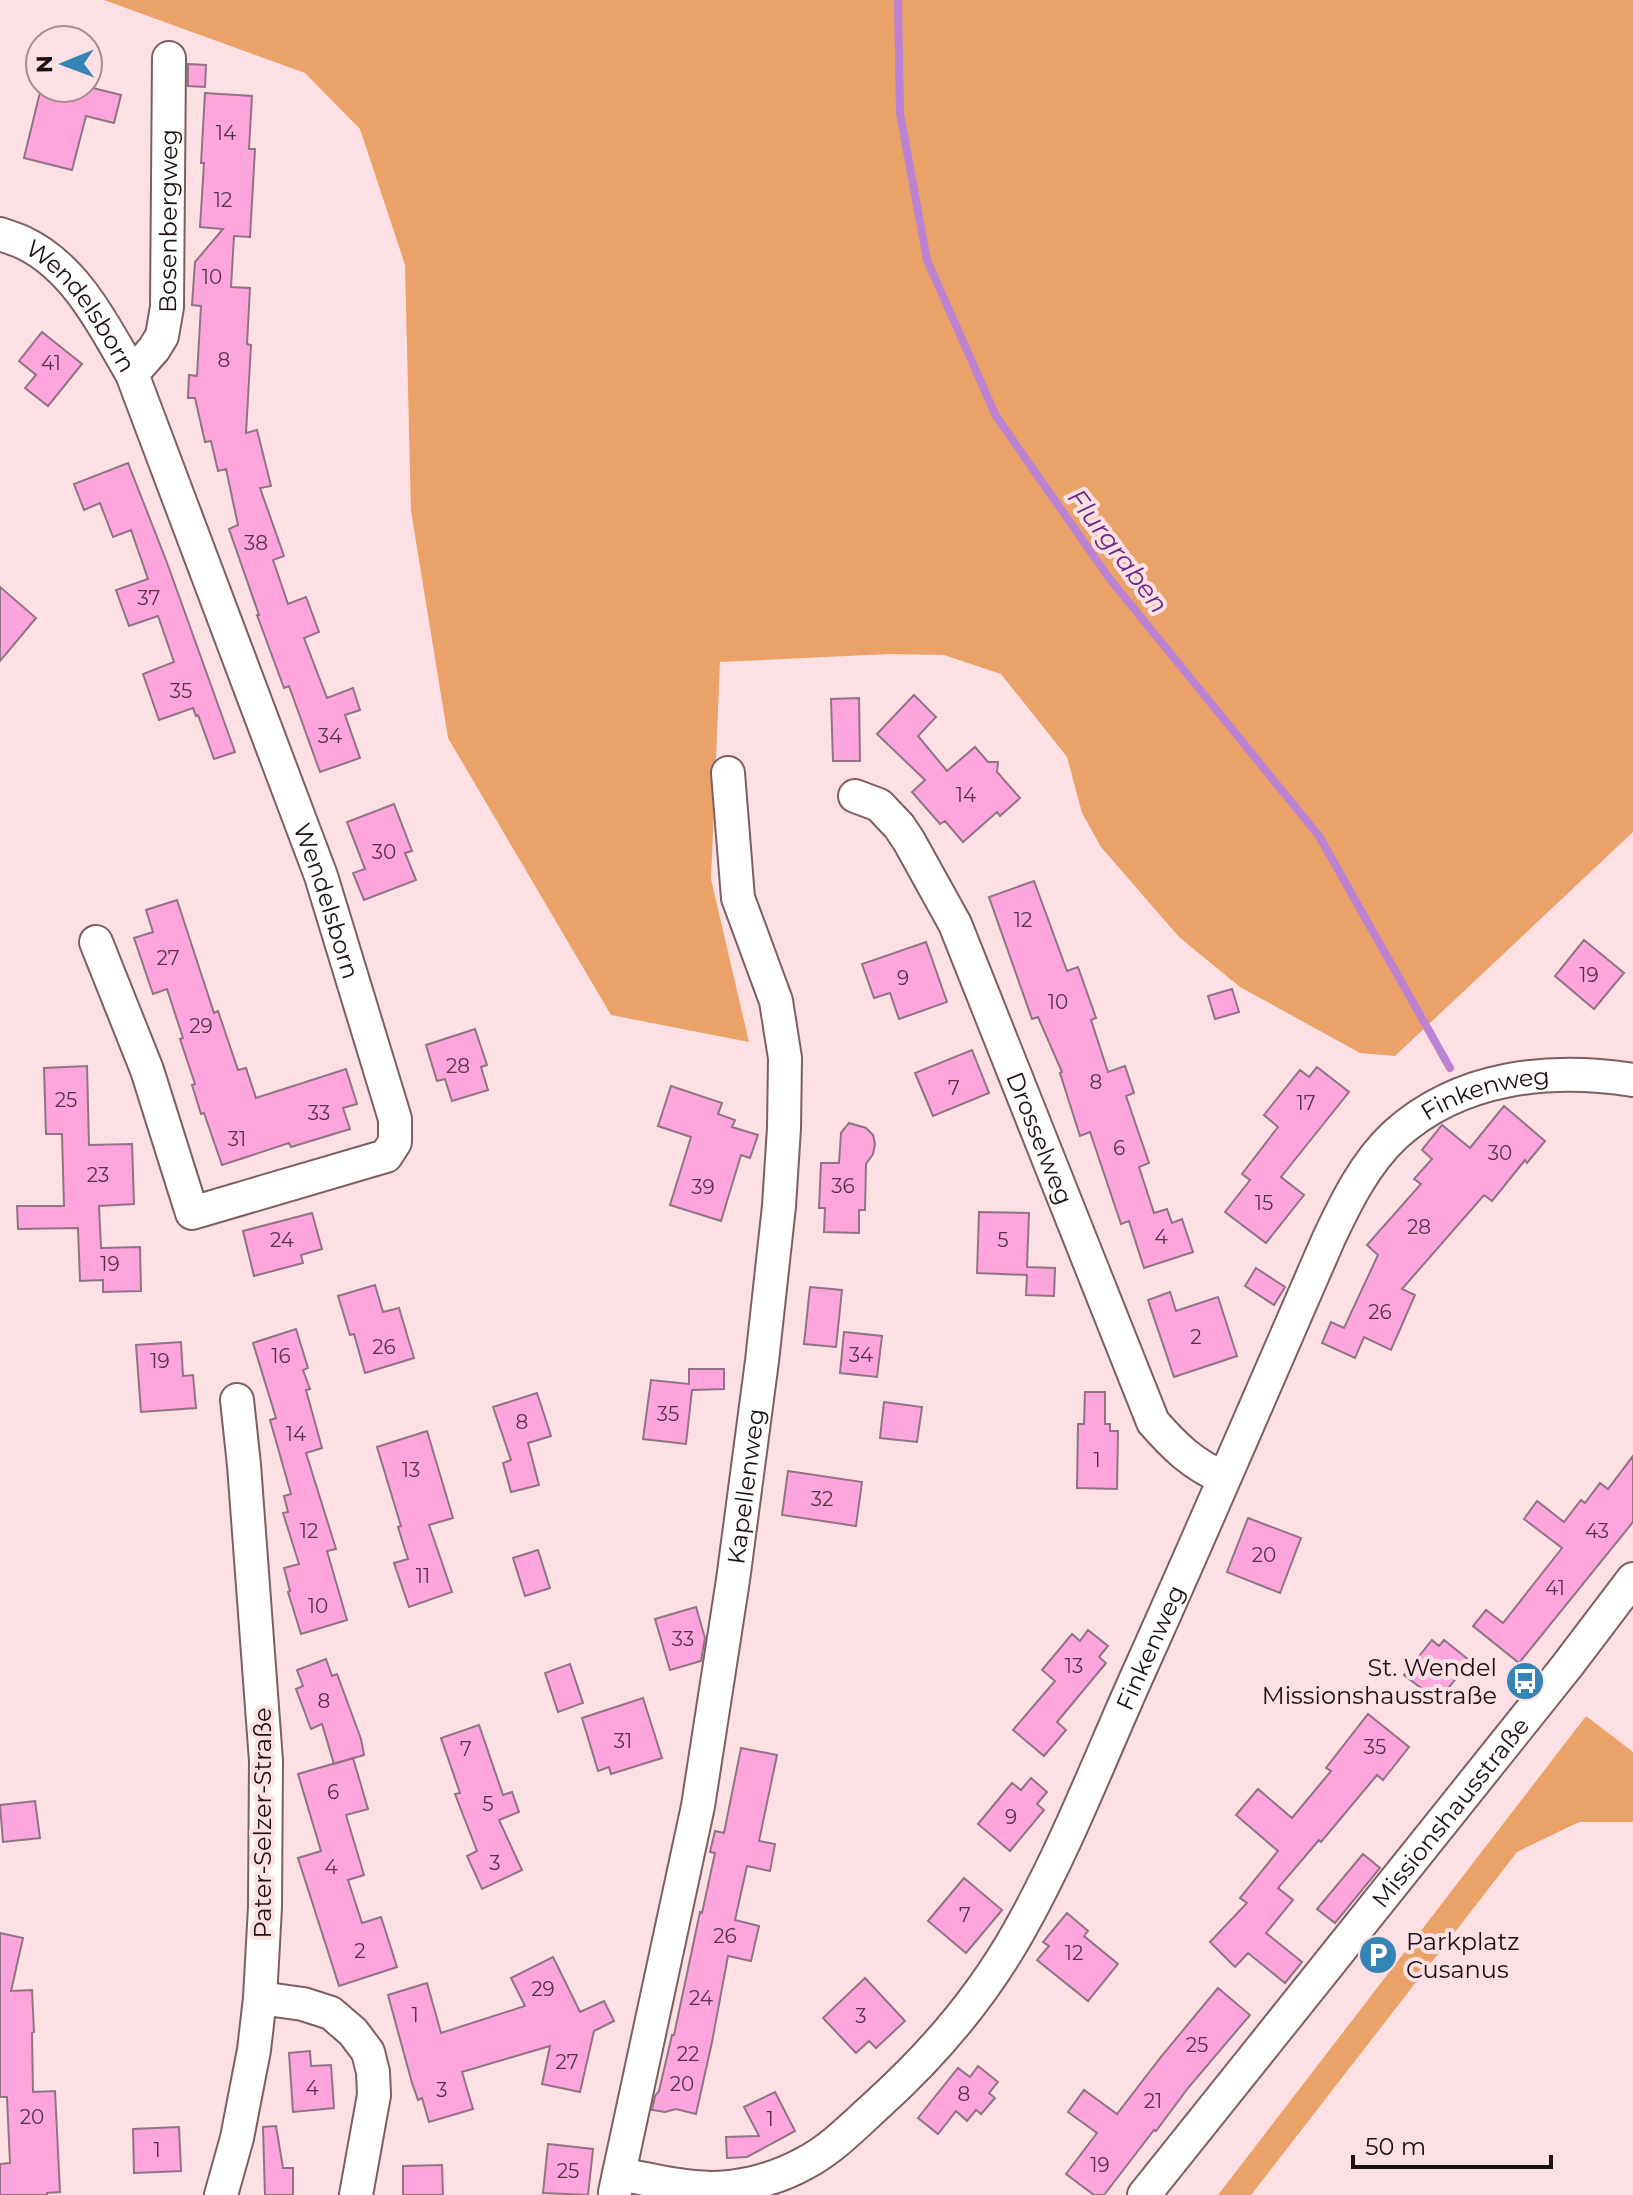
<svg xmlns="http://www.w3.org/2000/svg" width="1633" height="2195" font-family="Montserrat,sans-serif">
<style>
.green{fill:#eba268}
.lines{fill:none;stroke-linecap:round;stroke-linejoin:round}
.stream{stroke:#bb83d1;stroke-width:8}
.building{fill:#ffa5de;stroke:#907485;stroke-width:2}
.minor-casing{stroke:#7d5e63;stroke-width:36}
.minor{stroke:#fff;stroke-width:32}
.labels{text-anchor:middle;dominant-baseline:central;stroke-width:8;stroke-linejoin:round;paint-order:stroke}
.number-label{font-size:20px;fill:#553545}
.street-label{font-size:24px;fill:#1c1012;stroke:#fde0e4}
.poi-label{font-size:24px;fill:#1c1012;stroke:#fde0e4;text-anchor:end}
.water-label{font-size:26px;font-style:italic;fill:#6c2784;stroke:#fde0e4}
</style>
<rect width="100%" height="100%" fill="#fde0e4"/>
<path class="green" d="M104,0H1633V832L1395,1056L1360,1053L1240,987L1179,937L1101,847L1082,813L1067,757L1001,674L944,655L889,654L720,662L711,879L749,1042L611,1015L448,738L411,511L405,265L360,129L305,73Z
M1586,1716L1633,1752V1822H1579L1517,1852L1251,2195H1218Z"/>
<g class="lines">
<path class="stream" d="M898,0L900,113L927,260L996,416L1109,578L1319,836L1450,1068"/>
</g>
<path class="building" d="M188,64L206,65L205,87L188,86Z
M41,88H93L121,95L114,123L86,116L72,170L24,158Z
M205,93L252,96L249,149H255L250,237L234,236L231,287L250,288L247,344L251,345L246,433L257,430L271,486L260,488L284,556L273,560L288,604L306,597L319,632L304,638L327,698L353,688L360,710L345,715L360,758L320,772L289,686L284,688L257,615H259L229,529L238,525L226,469L218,471L211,441L205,442L195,398H188L189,375L197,376L201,306L192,305L195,262L223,229L200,227L204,163H201Z
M42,332L82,364L48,406L25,388L36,375L19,361Z
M128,463L166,560L235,752L214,759L198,715L196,716L193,708L159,720L143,674L174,662L158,616L129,626L116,590L148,579L131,530L113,537L100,503L84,510L74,484Z
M0,587L36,618L0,661Z
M914,695L936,717L918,736L947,771L975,747L988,762H998L997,772L1020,798L1000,816L997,812L963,842L945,821L940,824L912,792L925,780L877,734Z
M859,698L860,761H833L831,699Z
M394,804L412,851L405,853L416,880L364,900L353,873L365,869L347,822Z
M1034,881L1067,971L1078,967L1096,1018L1091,1020L1108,1072L1125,1066L1134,1093L1126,1096L1149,1163L1139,1167L1154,1213L1167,1209L1172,1223L1182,1219L1193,1252L1144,1268L1129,1221L1121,1224L1090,1132L1080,1136L1060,1073L1062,1072L1038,1017L1032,1019L989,897Z
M177,900L214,1013L218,1011L238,1070L246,1068L256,1098L346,1069L357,1104L343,1108L350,1129L291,1147L289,1143L222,1165L204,1113L201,1114L192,1085L195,1084L180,1039L183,1038L167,989L153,994L134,938L153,932L146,910Z
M1584,940L1624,973L1594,1009L1555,976Z
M926,942L947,1002L899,1019L890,993L874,998L862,964Z
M1232,989L1239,1012L1215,1019L1208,996Z
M475,1029L487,1065L481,1067L488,1090L452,1101L445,1079L437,1081L426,1045Z
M972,1050L989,1093L933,1116L915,1073Z
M87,1066L89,1145L132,1144L134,1204L99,1206L101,1248L140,1247L141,1291L103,1292V1280L80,1281L78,1228L18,1229L17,1206H64L62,1134H46L44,1068Z
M1317,1067L1349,1092L1281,1177L1304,1195L1266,1243L1225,1212L1250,1180L1242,1174L1278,1127L1264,1115L1300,1070L1309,1077Z
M671,1086L722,1103L718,1114L735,1120L732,1127L758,1135L750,1158L741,1155L721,1221L670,1205L691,1137L658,1126Z
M1504,1106L1545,1141L1527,1163L1525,1160L1492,1201L1484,1195L1402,1289L1415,1295L1391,1350L1364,1337L1355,1358L1322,1343L1331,1322L1344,1328L1378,1255L1367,1245L1421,1184L1414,1179L1432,1159L1422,1150L1442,1125L1470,1148Z
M849,1123L866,1128L873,1135L875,1144L873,1154L866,1164L865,1210H859V1233L824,1232L825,1208H819L821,1163H839L841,1133Z
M979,1212L1029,1213L1027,1267L1055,1268L1054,1296L1026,1295L1027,1275L977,1273Z
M312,1213L322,1249L301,1255L303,1263L254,1276L243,1231Z
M1256,1268L1285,1287L1274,1305L1245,1286Z
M375,1285L383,1312L399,1308L414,1358L365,1373L354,1334L350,1335L338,1296Z
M810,1287L842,1290L836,1347L804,1344Z
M1170,1292L1176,1311L1218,1297L1237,1356L1174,1377L1148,1300Z
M296,1329L308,1368L303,1370L310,1389L306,1390L322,1448L306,1453L336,1549L327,1551L347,1620L301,1634L288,1592L290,1591L284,1568L299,1564L283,1513L288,1512L284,1496L291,1494L270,1420L276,1418L253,1343Z
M844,1332L882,1336L877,1377L840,1373Z
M181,1342L183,1376L193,1375L196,1408L141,1412L136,1345Z
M689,1369H724V1389L692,1390L686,1444L643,1439L651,1380L689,1384Z
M1085,1392H1105V1424H1110V1431H1118L1117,1489L1077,1488L1078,1424H1084Z
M537,1393L551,1436L528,1443L539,1485L511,1492L503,1463L511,1460L493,1407Z
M884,1402L922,1407L917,1442L880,1438Z
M427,1431L453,1518L429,1525L452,1592L409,1607L394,1563L408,1559L398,1527L401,1526L377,1447Z
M1633,1456V1522L1519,1663L1473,1626L1486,1610L1503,1623L1562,1548L1524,1519L1537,1501L1564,1522L1581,1500L1585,1503L1600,1483L1608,1489Z
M788,1471L862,1482L856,1526L782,1515Z
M1248,1518L1301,1538L1280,1593L1227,1572Z
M538,1550L550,1588L525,1596L513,1558Z
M696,1607L705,1638L701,1661L670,1670L655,1619Z
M1088,1630L1108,1646L1099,1657L1106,1663L1057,1722L1066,1730L1044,1756L1013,1730L1055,1681L1042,1670L1072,1634L1080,1641Z
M1432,1640L1439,1646L1444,1640L1470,1661L1438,1701L1404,1675Z
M326,1659L332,1676L337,1674L361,1739L364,1755L334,1764L322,1724L311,1729L296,1689L303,1686L297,1670Z
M570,1664L583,1703L558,1712L545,1673Z
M643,1698L662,1758L611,1774L609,1767L598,1771L582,1718Z
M1368,1714L1409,1747L1383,1780L1377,1775L1321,1842L1319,1840L1278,1888L1293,1900L1266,1933L1302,1962L1285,1983L1248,1953L1235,1967L1210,1942L1247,1903L1240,1898L1278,1851L1236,1815L1258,1789L1292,1818L1331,1771L1326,1768Z
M479,1725L503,1795L512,1792L519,1812L499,1820L522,1870L482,1889L467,1856L477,1851L455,1794L460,1793L441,1738Z
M741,1748L777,1755L759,1841L775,1844L770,1871L747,1866L735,1920L759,1926L751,1961L728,1956L712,2042L696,2114L676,2109L665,2112L652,2110L655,2096L659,2091L672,2035H674L700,1912L702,1913L715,1853L710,1852L715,1831L724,1833Z
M353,1758L368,1809L346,1815L364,1875L348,1880L362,1923L381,1917L397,1967L339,1986L298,1858L321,1851L298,1774Z
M1031,1778L1047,1792L1037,1804L1044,1810L1010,1851L978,1824L1012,1783L1021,1790Z
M35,1801L40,1838L3,1842L0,1805Z
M1363,1854L1380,1868L1335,1923L1317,1909Z
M964,1878L1002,1910L966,1953L928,1921Z
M1067,1913L1088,1931L1084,1936L1118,1964L1088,2001L1037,1960L1049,1946L1043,1942Z
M0,1933L23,1938L11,1991L32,1990L34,2032L32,2033L33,2092L55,2091L60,2192L47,2193V2195H0V2164L10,2163L7,2097H0Z
M553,1957L580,2012L604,2001L614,2021L594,2031L580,2092L542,2084L550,2046L462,2072L473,2109L429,2122L422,2098L418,2100L412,2083L388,1995L427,1983L441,2033L525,2006L511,1978Z
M865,1978L905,2021L876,2048L869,2041L856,2053L823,2018Z
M1218,1988L1250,2015L1188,2088L1156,2131L1154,2130L1104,2195H1094L1066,2174L1097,2133L1068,2112L1084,2090L1117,2114L1160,2058Z
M310,2051L311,2066L331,2065L334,2108L293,2112L289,2053Z
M978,2066L998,2082L989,2093L995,2098L981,2114L976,2110L967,2121L956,2111L938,2134L918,2118L958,2068L970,2077Z
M775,2092L795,2131L747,2157L727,2158L726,2137L759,2136L744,2107Z
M276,2126L283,2168H293V2195H265L263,2127Z
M179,2127L181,2171L134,2173L133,2129Z
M548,2144L593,2149L588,2195L543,2193Z
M442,2165L443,2195H403V2166Z"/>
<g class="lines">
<g class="minor-casing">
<g id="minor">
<path id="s1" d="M0,234C8,237 16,239 24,243C76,268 104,326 132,374L321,876L395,1119V1142L386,1156L192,1213L147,1070L96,942"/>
<path id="s2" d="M132,374L154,349L162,336L167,307L169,58"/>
<path id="s3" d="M855,796L879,805L899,826L909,841L955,924L1153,1422C1175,1447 1192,1464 1224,1478"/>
<path d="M260,1998L303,2004L331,2013L353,2032L368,2052L373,2072L374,2095L356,2195"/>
<path id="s4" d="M619,2174C643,2178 669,2185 694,2187C730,2191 773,2181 805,2163C832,2149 856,2124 879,2103C933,2054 983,1995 1019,1931C1067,1846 1102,1753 1142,1665C1206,1523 1267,1380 1329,1238C1346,1202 1365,1163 1395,1135C1460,1076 1550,1067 1633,1080"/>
<path id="s5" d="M615,2192L698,1806L733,1580L762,1361L779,1206L784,1128L785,1058L776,1001L738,898L728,773"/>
<path d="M221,2195L237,2138L254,2050L260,1998L265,1907L266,1761L244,1465L237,1400"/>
<path id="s6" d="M1144,2195L1567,1666L1633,1579"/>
</g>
</g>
<use href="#minor" class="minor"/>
</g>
<defs>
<g id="bus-disc" transform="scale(2)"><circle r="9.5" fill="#3485b6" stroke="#fde0e4"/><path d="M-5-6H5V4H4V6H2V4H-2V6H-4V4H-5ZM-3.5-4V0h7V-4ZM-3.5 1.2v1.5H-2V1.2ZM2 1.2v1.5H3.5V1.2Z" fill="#fff"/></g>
<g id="parking-disc" transform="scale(2)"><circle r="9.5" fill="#3485b6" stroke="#fde0e4"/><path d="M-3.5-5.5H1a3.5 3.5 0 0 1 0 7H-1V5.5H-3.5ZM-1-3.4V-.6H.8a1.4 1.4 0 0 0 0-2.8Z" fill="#fff"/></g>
</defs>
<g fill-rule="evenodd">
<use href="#bus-disc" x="1525" y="1681"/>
<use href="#parking-disc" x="1378" y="1955"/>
</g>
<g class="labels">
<g class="number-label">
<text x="226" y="133">14</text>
<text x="223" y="200">12</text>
<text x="212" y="277">10</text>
<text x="224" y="360">8</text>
<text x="51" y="363">41</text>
<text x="256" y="543">38</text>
<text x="149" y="598">37</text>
<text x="181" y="691">35</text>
<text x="330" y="736">34</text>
<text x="966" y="795">14</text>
<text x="384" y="852">30</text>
<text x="1023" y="920">12</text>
<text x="168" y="958">27</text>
<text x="1589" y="975">19</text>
<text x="903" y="978">9</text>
<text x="1058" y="1002">10</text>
<text x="201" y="1026">29</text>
<text x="458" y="1066">28</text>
<text x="1096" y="1082">8</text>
<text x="954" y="1088">7</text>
<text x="66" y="1100">25</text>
<text x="1306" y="1103">17</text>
<text x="319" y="1113">33</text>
<text x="237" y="1139">31</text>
<text x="1119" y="1148">6</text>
<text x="1500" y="1153">30</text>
<text x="98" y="1175">23</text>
<text x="843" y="1186">36</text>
<text x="703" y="1187">39</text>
<text x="1264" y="1203">15</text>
<text x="1419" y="1227">28</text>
<text x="1161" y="1237">4</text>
<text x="282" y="1240">24</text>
<text x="1003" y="1240">5</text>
<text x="110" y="1264">19</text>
<text x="1380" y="1312">26</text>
<text x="1196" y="1337">2</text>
<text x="384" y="1347">26</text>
<text x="861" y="1355">34</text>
<text x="281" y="1356">16</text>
<text x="160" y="1361">19</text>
<text x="668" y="1414">35</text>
<text x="522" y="1422">8</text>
<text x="296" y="1434">14</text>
<text x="1097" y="1460">1</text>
<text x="411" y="1470">13</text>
<text x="822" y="1499">32</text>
<text x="309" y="1531">12</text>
<text x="1597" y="1531">43</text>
<text x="1264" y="1555">20</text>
<text x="423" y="1576">11</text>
<text x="1555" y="1588">41</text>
<text x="318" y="1606">10</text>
<text x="683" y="1639">33</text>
<text x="1074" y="1666">13</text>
<text x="324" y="1701">8</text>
<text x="623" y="1741">31</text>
<text x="1375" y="1747">35</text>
<text x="466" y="1749">7</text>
<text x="333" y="1792">6</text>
<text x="488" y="1804">5</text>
<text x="1011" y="1817">9</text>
<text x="495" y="1863">3</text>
<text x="331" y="1867">4</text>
<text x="965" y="1915">7</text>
<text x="725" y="1936">26</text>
<text x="360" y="1951">2</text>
<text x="1074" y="1953">12</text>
<text x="543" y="1989">29</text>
<text x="701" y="1998">24</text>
<text x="415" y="2015">1</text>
<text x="861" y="2016">3</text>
<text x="1197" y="2045">25</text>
<text x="688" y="2054">22</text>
<text x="567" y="2062">27</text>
<text x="682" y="2084">20</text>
<text x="312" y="2088">4</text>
<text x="442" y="2090">3</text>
<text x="964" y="2094">8</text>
<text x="1153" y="2101">21</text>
<text x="32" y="2117">20</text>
<text x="770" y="2119">1</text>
<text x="157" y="2150">1</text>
<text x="1100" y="2165">19</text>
<text x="568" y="2171">25</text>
</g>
<g class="street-label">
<text stroke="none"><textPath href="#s2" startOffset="164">Bosenbergweg</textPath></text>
<text stroke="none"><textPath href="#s1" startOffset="112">Wendelsborn</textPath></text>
<text stroke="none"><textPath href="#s1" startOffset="760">Wendelsborn</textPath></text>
<text stroke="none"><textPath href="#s4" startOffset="1494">Finkenweg</textPath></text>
<text stroke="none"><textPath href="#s3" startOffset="398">Drosselweg</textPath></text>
<text stroke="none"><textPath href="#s5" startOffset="718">Kapellenweg</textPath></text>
<text stroke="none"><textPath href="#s4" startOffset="822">Finkenweg</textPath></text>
<text stroke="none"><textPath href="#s6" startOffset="490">Missionshausstraße</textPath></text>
<text transform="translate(262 1823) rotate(-90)">Pater-Selzer-Straße</text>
</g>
<g class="poi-label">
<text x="1497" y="1667">St. Wendel<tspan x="1497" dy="28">Missionshausstraße</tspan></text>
<text x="1406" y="1941" text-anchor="start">Parkplatz<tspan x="1406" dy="28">Cusanus</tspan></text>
</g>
<g class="water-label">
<text transform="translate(1118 551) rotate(53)">Flurgraben</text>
</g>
</g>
<g transform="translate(64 64) rotate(269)"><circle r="38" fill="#fde0e4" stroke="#a38d90" stroke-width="2"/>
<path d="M0-6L14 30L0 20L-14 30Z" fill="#3485b6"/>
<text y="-12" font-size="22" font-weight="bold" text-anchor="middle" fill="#1c1012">N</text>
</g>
<path d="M1353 2155v12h198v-12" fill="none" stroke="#1c1012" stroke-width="4"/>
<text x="1365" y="2155" font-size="24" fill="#1c1012" stroke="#fde0e4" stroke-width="6" paint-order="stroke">50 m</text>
</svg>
